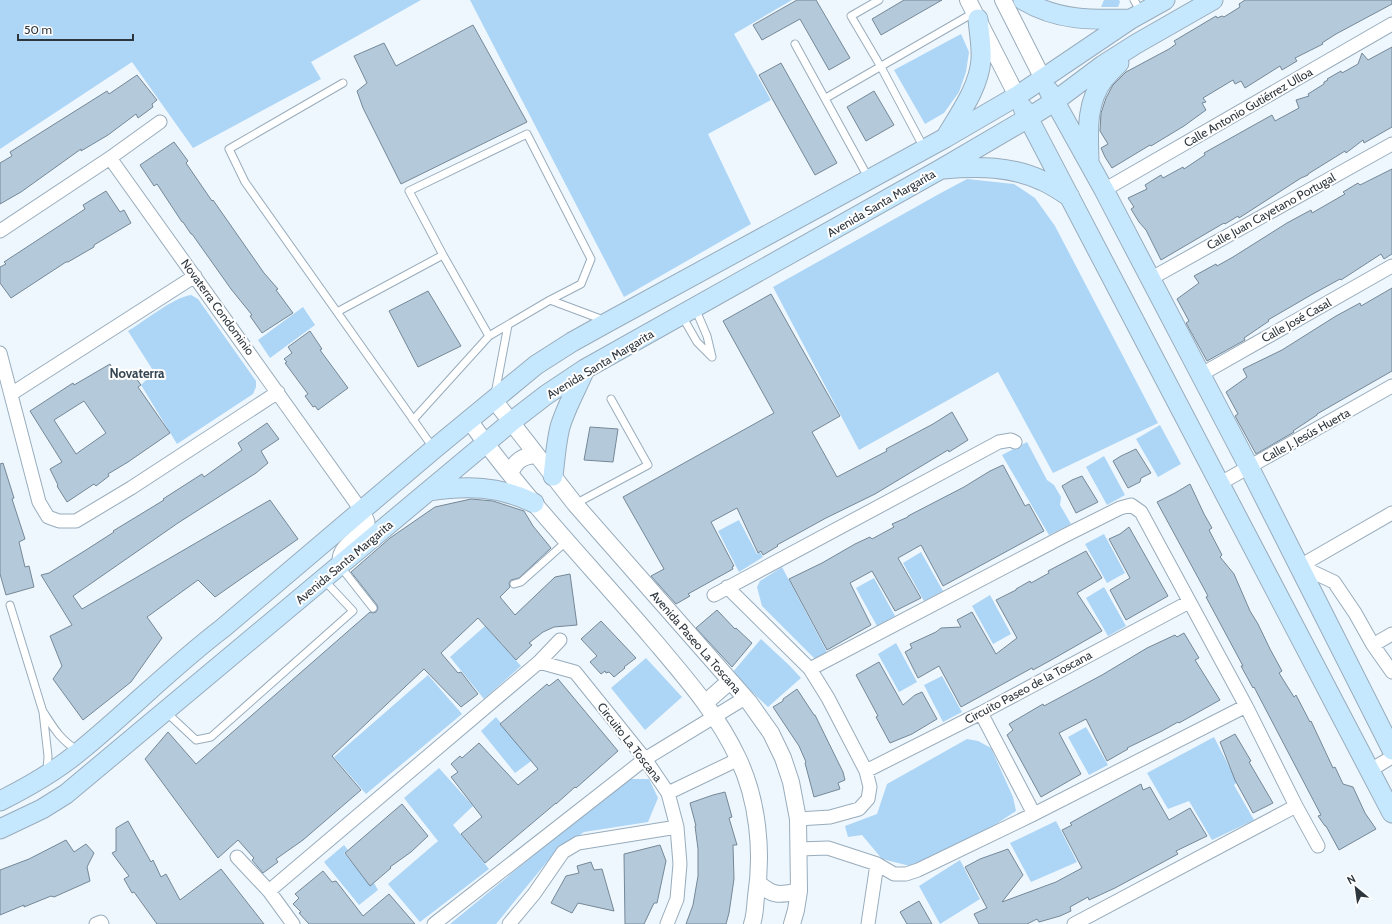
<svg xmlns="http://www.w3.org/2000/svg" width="1392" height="924" font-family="Cabin,sans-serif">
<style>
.green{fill:#add5f6}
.building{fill:#b4c9da;stroke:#758898;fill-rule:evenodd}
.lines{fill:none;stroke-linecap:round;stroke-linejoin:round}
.service-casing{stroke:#98acbc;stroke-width:9}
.minor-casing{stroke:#98acbc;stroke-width:15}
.tertiary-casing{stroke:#98acbc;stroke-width:18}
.secondary-casing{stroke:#98acbc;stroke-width:21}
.service{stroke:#fff;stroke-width:7}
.minor{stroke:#fff;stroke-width:13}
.tertiary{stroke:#fff;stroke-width:16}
.secondary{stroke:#c6e8ff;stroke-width:19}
.labels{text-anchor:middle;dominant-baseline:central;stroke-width:4;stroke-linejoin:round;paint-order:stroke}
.street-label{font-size:12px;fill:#2e363d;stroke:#fff}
.neighbourhood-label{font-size:13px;font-weight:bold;fill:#354654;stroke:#fff}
</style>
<rect width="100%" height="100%" fill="#eef7fe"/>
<path class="green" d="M0,0H421L311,62L321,79L193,148L132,62L0,149Z
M470,0H792L734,34L771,100L708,134L751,224L624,297Z
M1104,0H1119L1120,2L1118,7H1101Z
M961,34L969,52L966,72L959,92L944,113L925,124L894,70Z
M967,179L1014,184L1035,198L1055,226L1158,423L1053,473L998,372L859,450L773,287L939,194Z
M191,295L198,299L256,381V387L253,394L177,444L141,385L154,372L128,331C145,321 172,298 191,295Z
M303,307L315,325L270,358L258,340Z
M1160,425L1181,464L1158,477L1136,439Z
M1027,442L1047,480L1054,485L1061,497L1060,505L1071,524L1049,535L1002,455Z
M1104,456L1125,495L1107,505L1086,467Z
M739,520L757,554L760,552L763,557L739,572L718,531Z
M1104,534L1125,573L1107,583L1085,544Z
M921,552L943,591L924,601L903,563Z
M782,567L828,654L817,661L762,606L757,587L760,581Z
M874,578L895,616L877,626L856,588Z
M1104,587L1126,626L1108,636L1086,598Z
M990,595L1011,634L993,644L972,606Z
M485,626L521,666L484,699L450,657Z
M761,639L790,666L801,678L768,707L732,673Z
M896,643L917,682L899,692L878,654Z
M646,658L682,697L645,730L611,688Z
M428,675L462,714L366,794L334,757Z
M942,676L962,712L943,722L924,685Z
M496,717L527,755L534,759L515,773L481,731Z
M1086,727L1108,765L1089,775L1068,737Z
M1214,737L1237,782L1234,785L1254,820L1212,840L1189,801L1168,809L1147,773Z
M967,739L978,741L991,748L1013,797L1016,811L990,828L910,866L882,859L862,835L848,837L845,826L877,814L887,784Z
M439,768L473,806L453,825L489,869L420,922L388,884L438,841L404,798Z
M630,779H649L658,798L648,822L584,832L555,852L496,924H450L607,795Z
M1056,821L1077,862L1031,882L1010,843Z
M344,845L348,850L344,853L370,885L374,883L378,890L359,905L324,862Z
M960,860L980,899L940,924L919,886Z"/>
<path class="building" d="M797,0H816L850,58L829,70L800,19L762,40L753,25Z
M904,0H942L881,35L872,19Z
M1245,0H1392V4L1336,34L1322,43L1323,44L1295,58L1297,61L1282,70L1280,66L1245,88L1241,81L1235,84L1233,80L1203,98L1206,102L1202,103L1206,110L1184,126L1151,146L1150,145L1112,168L1105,157L1101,148L1108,144L1100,131L1101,113L1106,98L1113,85L1126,72L1169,49L1176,44L1174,41L1216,16L1217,18L1222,16L1224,17L1240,7L1239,4Z
M473,25L527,122L401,184L363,108L357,91L367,83L354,56L384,43L396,66Z
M1392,47V127L1364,143L1363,140L1346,153L1345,151L1308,174V175L1301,178L1239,218L1238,216L1225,224L1224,223L1161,260L1146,230L1139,222L1131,209L1134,207L1128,198L1147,189L1145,185L1161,175L1163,178L1183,167L1184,169L1205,155L1204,153L1272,115L1275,121L1299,108L1296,100L1309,96L1308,94L1324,84V82L1328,80L1327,79L1341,71L1342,73L1358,64L1362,53L1368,60Z
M781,63L837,163L815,175L759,75Z
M137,75L157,100L152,104L153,107L138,118L136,114L108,135L81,151V149L21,192L0,204V163L12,156L10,152L107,91L109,94Z
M874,91L894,125L866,141L847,107Z
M174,142L188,161L186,163L212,201L213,200L264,273L278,289L276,290L293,313L262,333L250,316L252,315L231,289L192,234H191L183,222H182L157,184L154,186L140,165Z
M1392,169V254L1384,259L1381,254L1341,280L1340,279L1311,295L1268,320L1269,321L1244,338L1245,340L1207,361L1186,323L1189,321L1177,299L1199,283L1194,276L1216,264L1217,266L1233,257L1287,223L1311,210L1312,213L1345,194L1343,192L1358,183L1360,185Z
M106,191L120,212L124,210L131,223L94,245V247L68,262H66L11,298L0,283V267L6,264L4,262L85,209L83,205Z
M1392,288V371L1317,414V415L1293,431L1294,432L1256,454L1235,416L1238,414L1226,392L1247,377L1243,369L1282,350L1336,316L1360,303L1361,306Z
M428,291L461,346L418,367L389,311Z
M771,294L840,416L812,432L837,477L887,451L886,449L933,424L952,412L968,440L949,452L948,450L875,494L826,518L777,545L778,546L763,555L761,551L758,553L737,508L711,522L734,566L732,567L733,569L688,594L690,596L676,604L651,576L664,569L623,497L774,413L723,321Z
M310,331L322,349L320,350L348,388L318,410L315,406L313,407L305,396L308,394L285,363L287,362L284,359L292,353L288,347Z
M110,364L115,373L118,371L122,375L126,372L129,374H133L141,385L138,387L170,433L128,462L108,474L109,476L96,486L94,484L67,502L57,486L58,485L50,469L62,462L30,411L73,383L74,385ZM84,401L106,433L76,454L54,420Z
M267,423L279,439L261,451L268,463L256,473L178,523L73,596L82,609L270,500L298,539L215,597L198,580L147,617L162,638L131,682L83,720L53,679L62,666L50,636L72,625L41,575L49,573L86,550L114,532L113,531L164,500L163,499L177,490L202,474L204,477L242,450L238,443Z
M590,427L618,429L613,462L584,460Z
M1136,449L1151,473L1141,478L1140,482L1128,488L1113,461L1121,456Z
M3,463L14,498L12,499L25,539L19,542L25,567L29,566L34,587L6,595L0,574V464Z
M1003,465L1025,506L1029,504L1044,531L943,586L921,545L898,558L921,598L895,611L872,571L850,583L871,625L827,650L789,579L822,563L855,544L870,537L872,539L894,527L892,524L908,517V516L964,487L990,471Z
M1082,476L1098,502L1076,513L1062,486L1072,480Z
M1190,484L1204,514L1212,528L1209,530L1222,555L1220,557L1234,574L1250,611L1258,624L1270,649L1282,671L1279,673L1294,697L1296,695L1310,722L1311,721L1333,768L1335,767L1343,784L1353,787L1365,813L1376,829L1339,850L1326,826H1325L1318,816L1321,815L1254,687L1253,688L1241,666H1243L1206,597L1208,596L1157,502L1175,493Z
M471,499L493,501L524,511L533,526L551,548L519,578L511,580L509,583L510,587L500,597L515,615L555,577L570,574L577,625L554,627L543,632L529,643L532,645L516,660L478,618L441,653L458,673L461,672L478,694L461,707L424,669L332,756L361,790L303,840L276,859L278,862L263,873L252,860L254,858L238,840L218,858L145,759L168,732L196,764L370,612L373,613L376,612L378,608L377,605L351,572L390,538L435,507Z
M1129,527L1168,596L1126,620L1110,590L1130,578L1109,539L1120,534Z
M1086,551L1102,578L1077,593L1102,631L1053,659L1033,670L1032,668L961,707L939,666L918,678L905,652L912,648L910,644L936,632L941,628L961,627L957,620L972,612L996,654L1017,638L996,600L1016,590V589L1030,581L1031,583L1049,573L1048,571Z
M717,610L735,629L736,628L752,643L732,667L696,628Z
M601,621L636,658L624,667L625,668L614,677L609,672L606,673L605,671L601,674L590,662L597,656L581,639Z
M1184,633L1199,658L1195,660L1220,700L1179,723L1178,722L1162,731L1127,748L1128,749L1107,761L1086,719L1059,733L1081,774L1041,797L1007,735L1013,730L1009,724L1043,704L1044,706L1102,675L1147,648L1175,635L1177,637Z
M879,662L903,705L915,695L922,692L937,719L912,734L890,743L876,717L878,716L856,675Z
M558,679L618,751L576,788L575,787L556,804V803L485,863L461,834L482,817L451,777L458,772L451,764L460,756L462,758L479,743L518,785L538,769L500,724L547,684L549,686Z
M797,689L814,715H815L843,772L845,780L838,783L840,789L814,797L805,763L806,762L799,746L773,707L783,701V699Z
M1235,734L1251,761L1249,762L1273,803L1253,813L1235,780L1220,742Z
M1141,784L1143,790L1150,787L1169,820L1190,808L1207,836L1176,851L1178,854L1115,888L1089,900L1088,897L1070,907L1071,911L1060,916L1039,922L1037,919L1027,924H979L974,914L987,908L965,867L980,859L1008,849L1023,875L1002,902L1056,882L1082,868L1062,830L1072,825L1070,823Z
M725,792L732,817L729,818L737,845H733L734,879L729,913L726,924H686L693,905L698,876V849L695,826H696L690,803L713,795Z
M402,804L428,836L411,852L390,867L391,868L370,886L345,853Z
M128,821L151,862L153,860L161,877L166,874L180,900L221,869L264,924H157L134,892L132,893L124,879L129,876L112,853L116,851V828Z
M66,840L74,852L86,844L94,853L87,867L90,881L54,897L51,896L24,907V905L0,915V870L29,859Z
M660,845L666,861L657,903H654L644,924H625L624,854Z
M591,862L594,870L602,869L614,911L578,903L572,913L551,903L566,876L579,873L577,866Z
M323,871L332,882L336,881L363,916L389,894L415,924H309L299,913L301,912L293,904L299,898L295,894Z
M919,901L932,924H907L900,912Z"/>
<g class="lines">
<g class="service-casing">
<path id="service" d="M879,0L851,16L881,67L924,148
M1134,0L1141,12
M795,44L869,179
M343,83L229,149L245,182L434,449
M826,98L975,12
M550,300L606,321
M695,308L707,336L712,357
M337,312L443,255
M682,316L697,342L712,357
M495,394L508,325
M413,420L489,336L550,300L581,284L591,259L527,134L409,191L443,255L489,336
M575,504L648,465L611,399
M340,566L373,608
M514,584L521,582L567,541
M10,605L43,712L48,756L47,772
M166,712L196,740L211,737L353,611L323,579
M44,713C55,730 60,739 78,751"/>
</g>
<g class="minor-casing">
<path id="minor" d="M110,158L366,517L368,522C361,537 334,546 340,565
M1104,190L1392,24
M0,231L110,158L160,122
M1150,279L1392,144
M0,353L39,502L48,517L59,521H76L131,488L278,392
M1200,375L1392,266
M11,394L195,276
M1219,484L1392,386
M1300,566L1334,582L1355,613L1373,645L1392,672
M1300,566L1392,513
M727,587L810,669L828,698L866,771L870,787L868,799L859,809L830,817L798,819
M714,595L999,442L1011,440L1015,442
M1373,645L1392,634
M539,662L575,672L645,759L668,793L677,827L680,864L677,899L667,924
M810,669L1066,535L1120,508L1131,505L1141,512L1246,706L1296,806L1318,846
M981,713L1034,814
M866,771L981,713L1189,602
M1369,771L1392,757
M668,793L739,759
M799,849L828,848L877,864L894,874H906L918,870L1034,814L1246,706
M237,857L269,891L293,924
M269,891L539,662L560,640
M96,924L101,922L102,924
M434,924L645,759L745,698
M509,924L534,894L563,852L578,843L677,827
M868,924L877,864
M1074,924L1296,806"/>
</g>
<g class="tertiary-casing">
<path id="tertiary" d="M968,0L1017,96
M1003,0L1043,79
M494,400L575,504L749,702L771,733L783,758L791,782L798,819L799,891L796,910L792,924
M469,420C524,498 591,566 652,638C684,676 717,713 738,758C758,800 763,852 756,897C755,906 755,916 752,924
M510,474C515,461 522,456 536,455
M705,703L730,681
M758,883C774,897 780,895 799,891"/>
</g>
<g class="secondary-casing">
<path id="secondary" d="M1023,0C1058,21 1092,20 1131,19
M1049,91L1104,190L1249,467L1392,750
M1023,108L1392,813
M947,135C960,113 979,87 981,60C982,47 979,32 978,19
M1089,159C1088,131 1086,102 1104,79C1109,73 1114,68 1119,63
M944,169C978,166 1012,166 1043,181C1052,185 1061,191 1070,197
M553,476C555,460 556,443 560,427C566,407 577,388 585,369
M429,491C467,485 499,486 534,503
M0,801C28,787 56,771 80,751C129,711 173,666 223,628L434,449L536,365L572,342L608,322L945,138L1017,96L1131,19L1165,0
M0,829L42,809L66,794L511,422L546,395L585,369L941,169L1028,118L1055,101L1103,65L1136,44L1213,0"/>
</g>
<use href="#service" class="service"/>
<use href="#minor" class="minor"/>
<use href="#tertiary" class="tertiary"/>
<use href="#secondary" class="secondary"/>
</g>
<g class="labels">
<g class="street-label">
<text transform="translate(1248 107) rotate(-30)">Calle Antonio Gutiérrez Ulloa</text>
<text transform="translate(881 203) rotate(-30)">Avenida Santa Margarita</text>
<text transform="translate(1271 211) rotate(-29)">Calle Juan Cayetano Portugal</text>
<text transform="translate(218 307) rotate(54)">Novaterra Condominio</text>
<text transform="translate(1296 320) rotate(-29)">Calle José Casal</text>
<text transform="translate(600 364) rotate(-31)">Avenida Santa Margarita</text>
<text transform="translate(1306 435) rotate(-29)">Calle J. Jesús Huerta</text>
<text transform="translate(344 562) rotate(-40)">Avenida Santa Margarita</text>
<text transform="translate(696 642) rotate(49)">Avenida Paseo La Toscana</text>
<text transform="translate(1028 687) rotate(-28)">Circuito Paseo de la Toscana</text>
<text transform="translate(630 742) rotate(52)">Circuito La Toscana</text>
</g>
<g class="neighbourhood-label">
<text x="137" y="373">Novaterra</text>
</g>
</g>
<g transform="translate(1356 888) rotate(331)" stroke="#ffffff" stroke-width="3" paint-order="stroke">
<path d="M0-3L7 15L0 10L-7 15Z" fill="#2e363d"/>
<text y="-6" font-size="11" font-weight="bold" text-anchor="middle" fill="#2e363d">N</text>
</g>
<path d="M18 34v6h115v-6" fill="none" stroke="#2e363d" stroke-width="2"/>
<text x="24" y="34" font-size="12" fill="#2e363d" stroke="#ffffff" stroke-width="3" paint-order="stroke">50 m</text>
</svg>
